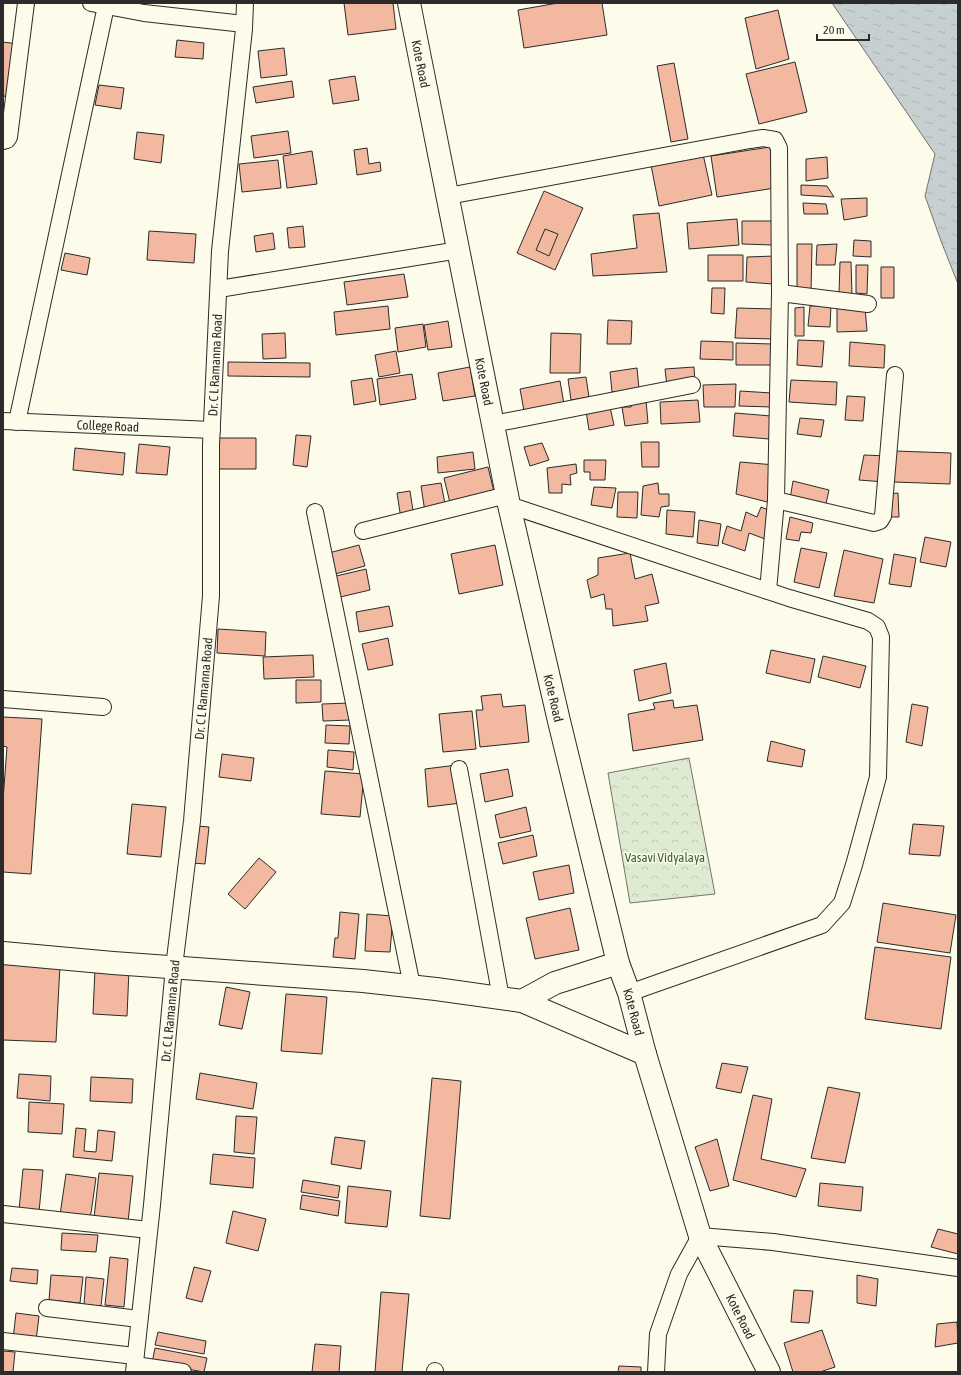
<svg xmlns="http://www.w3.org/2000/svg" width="961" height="1375" font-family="'Asap Condensed',sans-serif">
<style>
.park{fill:url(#park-crowns);stroke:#74746e}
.water{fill:url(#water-ripples);stroke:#74746e}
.building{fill:#f2b8a0;stroke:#2b2b2b}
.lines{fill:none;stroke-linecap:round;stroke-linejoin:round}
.street-casing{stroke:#2b2b2b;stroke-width:18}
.secondary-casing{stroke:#2b2b2b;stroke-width:24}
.street{stroke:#fdfbea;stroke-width:16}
.secondary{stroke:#fdfbea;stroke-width:22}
.labels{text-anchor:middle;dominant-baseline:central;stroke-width:3;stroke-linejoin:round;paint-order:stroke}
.street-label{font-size:13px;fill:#2b2b2b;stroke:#fdfbea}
.park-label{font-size:13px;fill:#34623c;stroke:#fdfbea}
</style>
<defs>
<pattern id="park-crowns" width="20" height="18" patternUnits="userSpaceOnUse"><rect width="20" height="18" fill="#deebd1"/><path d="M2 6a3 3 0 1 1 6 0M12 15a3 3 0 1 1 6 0" fill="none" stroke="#bfcab4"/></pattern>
<pattern id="water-ripples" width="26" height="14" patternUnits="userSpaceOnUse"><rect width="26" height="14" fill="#c7d0d0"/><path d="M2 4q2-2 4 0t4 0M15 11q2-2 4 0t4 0" fill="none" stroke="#abb3b3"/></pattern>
</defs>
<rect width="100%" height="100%" fill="#fdfbea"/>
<path class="park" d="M689,758L715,894L630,903L608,773Z"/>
<path class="water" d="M832,3H958V284L941,241L925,196L935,154Z"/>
<path class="building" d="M344,3H393L396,29L348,35Z
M558,3H602L607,35L524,48L518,10Z
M778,10L789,59L756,69L745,18Z
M177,40L204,43L203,59L175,57Z
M3,42L18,44L12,97L3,96Z
M284,48L287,75L261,78L258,51Z
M795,62L807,112L759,124L746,74Z
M674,63L688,139L671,142L657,66Z
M355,76L359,100L333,104L329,80Z
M292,81L294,97L256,103L253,87Z
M99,85L124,88L121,109L95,105Z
M288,131L291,153L254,158L251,136Z
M137,132L164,135L161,163L134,159Z
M770,147L775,188L717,197L711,156Z
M367,148L369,164L380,162L381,171L357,175L354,150Z
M312,151L317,184L287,188L283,156Z
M703,154L712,195L659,206L651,165Z
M827,157L828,178L806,181V159Z
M278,160L281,188L242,192L239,164Z
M801,185L827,186L834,197L801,195Z
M544,191L583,208L555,270L517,253Z
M867,198V216L844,220L841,199Z
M803,203L826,204L828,214H804Z
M659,213L667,272L593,276L591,254L637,248L633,215Z
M737,219L739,245L689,249L687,223Z
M742,221H774L773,245L742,244Z
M303,226L305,247L289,248L287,228Z
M545,229L558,234L549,256L536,250Z
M149,231L196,234L194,263L147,260Z
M273,233L275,249L256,252L254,236Z
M854,240L871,241V257L853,256Z
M797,244H812L811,292H797Z
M837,244L835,265H816L817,245Z
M65,253L90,258L87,275L61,270Z
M708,255H743V281H708Z
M775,256L773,284L746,282L747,257Z
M840,262H851L852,294H839Z
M856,265H868L867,294L856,293Z
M881,267H894V298H881Z
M404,274L408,297L347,305L344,282Z
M712,288H725L724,314L711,313Z
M831,305L830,327L808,326L810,306Z
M388,306L390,329L336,335L334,312Z
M804,307V336H795V308Z
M865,307L867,331L837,332V308Z
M737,308L775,309L774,339L735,338Z
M608,320L632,321L631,344H607Z
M448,321L452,347L428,350L424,325Z
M423,324L426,347L398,352L395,328Z
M285,333L286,358L263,359L262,334Z
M551,333L581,334L580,373H550Z
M798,340L824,341L822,367L797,365Z
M701,341L733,342V360L700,359Z
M850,342L885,345L884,368L849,366Z
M736,343L773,344V365H736Z
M396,351L400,373L379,377L375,355Z
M228,362L310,363V377L228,376Z
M470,367L475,396L443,401L438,373Z
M694,367L695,383L667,386L665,369Z
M637,368L639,389L612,392L610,372Z
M412,374L416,399L380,405L377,379Z
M586,377L589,397L571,400L568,379Z
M372,378L376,401L354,405L351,381Z
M791,380L837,382L836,405L789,402Z
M560,381L564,404L524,411L520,389Z
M736,384L735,407H704L703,385Z
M740,391L772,393V407L739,406Z
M847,396L865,397L863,421L845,420Z
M646,400L648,423L625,426L622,407H631L633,401Z
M698,400L700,422L661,424L660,402Z
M610,407L614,425L589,430L586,411Z
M735,413L771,416L769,439L733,436Z
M800,418L824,420L821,437L797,434Z
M296,435L311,436L307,467L293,465Z
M219,438H256V469H219Z
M641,442H659V467H642Z
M542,443L549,460L530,466L524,447Z
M139,444L170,447L167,475L136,473Z
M75,448L125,453L123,475L73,470Z
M895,451L951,453L950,484L894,482Z
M473,452L475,469L438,473L437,457Z
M864,455L887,456L885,482L859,480Z
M584,460H606L605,480H590V472H584Z
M740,462L775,465L771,503L736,494Z
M576,464L577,473L570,475L571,485L562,484V493H549L547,468Z
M488,467L495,496L451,507L444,478Z
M793,481L829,490L825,508L790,499Z
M441,483L446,509L425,512L421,486Z
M658,483L659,494H669V506L661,507L659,517L641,515L643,486Z
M594,487L616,488L612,508L591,505Z
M410,491L414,517L401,519L397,493Z
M618,492H638L637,518L617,517Z
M898,493L899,517H888L887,494Z
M761,507L773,512L765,539L749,533L745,551L722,543L727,526L741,531L746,512L757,517Z
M667,510L695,512L693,537L666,534Z
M790,517L813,523L811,533L801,532L799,541L786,539Z
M699,520L721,524L718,546L697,543Z
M925,537L951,542L946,567L920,562Z
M359,545L365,566L331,575L325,554Z
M495,545L503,585L459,594L451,554Z
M801,548L827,553L819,588L794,582Z
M844,550L883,559L874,603L834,596Z
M630,553L635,579L652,574L659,603L645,606L648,621L613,626L612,609H606L604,594L591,598L587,580L598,575V558Z
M894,554L916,558L911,587L889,584Z
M366,569L370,590L336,598L332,577Z
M389,606L393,626L359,632L356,612Z
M218,629L266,632L265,656L217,653Z
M388,638L393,665L368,670L362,644Z
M771,650L815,659L810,683L766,673Z
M313,655L314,677L264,679L263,657Z
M823,656L866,666L860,688L818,677Z
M666,663L671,693L639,701L634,670Z
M296,680H321V702L296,703Z
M501,694L503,707L525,705L529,742L480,747L476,710H483L481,696Z
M673,700L674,708L697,705L703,740L633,751L628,714L655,709L653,703Z
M350,703L351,720L323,721L322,704Z
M912,704L928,707L922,746L906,742Z
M472,711L476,749L443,752L439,714Z
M3,717L42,719L31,874L3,872V800L7,747L3,746Z
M326,725L350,726L349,744L325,743Z
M771,741L805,750L802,767L767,761Z
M328,750L354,752L353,770L327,767Z
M222,754L254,758L251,781L219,777Z
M457,765L461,803L428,807L425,769Z
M508,769L513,796L485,802L480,774Z
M325,771L364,774L360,817L321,814Z
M132,804L166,807L161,857L127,854Z
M526,807L531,831L500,838L495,815Z
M913,824L944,826L940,856L909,854Z
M197,826L209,827L205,864L193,863Z
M533,835L537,856L503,864L498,843Z
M259,858L276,872L245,909L228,894Z
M569,865L574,893L539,900L533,872Z
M883,903L956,915L950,953L877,942Z
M570,908L579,950L535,959L526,918Z
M340,912L359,914L355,959L333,957L335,938H338Z
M367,914L393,916L390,952L365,951Z
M875,947L951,957L941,1029L865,1019Z
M3,963L60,965L56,1042L3,1040Z
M95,969L129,970L127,1016L93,1014Z
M226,987L250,992L242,1029L219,1025Z
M286,994L327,997L322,1054L281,1051Z
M722,1063L748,1067L741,1093L716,1088Z
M200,1073L257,1083L253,1109L196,1099Z
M19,1074L51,1076L50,1101L17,1098Z
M91,1077L133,1079L132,1103L90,1101Z
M432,1078L461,1081L450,1219L420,1216Z
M828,1087L860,1093L845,1163L811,1158Z
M753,1095L772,1099L761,1159L806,1169L796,1197L733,1180Z
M29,1102L64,1104L62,1134L28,1132Z
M236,1116L257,1117L254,1154L234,1152Z
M76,1128L86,1129L84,1151L96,1152L98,1130L115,1132L112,1161L73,1157Z
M335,1137L365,1141L361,1169L331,1164Z
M717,1139L729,1186L710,1191L695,1147Z
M213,1154L255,1158L253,1188L210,1184Z
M23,1169L43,1170L39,1212L19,1210Z
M99,1173L133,1176L128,1222L94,1218Z
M66,1174L96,1178L90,1220L60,1215Z
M303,1180L340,1186L338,1198L301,1192Z
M820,1183L863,1187L861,1211L818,1206Z
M348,1186L391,1191L387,1227L345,1223Z
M302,1195L340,1201L338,1216L300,1209Z
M233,1211L266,1219L258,1251L226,1243Z
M938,1229L958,1234V1254L931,1247Z
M62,1233L98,1235L96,1252L61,1250Z
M110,1257L128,1259L124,1307L105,1305Z
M194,1267L211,1271L202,1302L186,1298Z
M12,1268L38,1270L37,1284L10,1281Z
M51,1275L83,1277L80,1303L49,1300Z
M857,1275L878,1279L876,1306L857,1303Z
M86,1277L104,1279L101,1306L84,1305Z
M794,1290L813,1291L809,1323L791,1322Z
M381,1292L409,1294L402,1372H375Z
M16,1313L39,1316L36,1341L13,1339Z
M957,1322L958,1343L935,1347L937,1324Z
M822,1330L835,1367L820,1372H793L784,1343Z
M158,1332L206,1341L204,1354L155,1345Z
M315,1344L341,1346L339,1372H312Z
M155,1348L207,1358L204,1372L152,1363Z
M3,1351L15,1352L13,1372H3Z
M619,1366L641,1367V1372H618Z"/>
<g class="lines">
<g class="street-casing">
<g id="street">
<path d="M91,3L144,13L244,24"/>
<path d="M3,141L7,140L9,137L26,3"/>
<path d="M448,196L750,140L763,138L775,140L779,148L780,293L776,500L768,591"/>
<path d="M219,289L459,250"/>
<path d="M780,293L868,304"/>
<path id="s1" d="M3,421L212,430"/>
<path d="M17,422L106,6"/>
<path d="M493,424L692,385"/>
<path d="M776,500L874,523L880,521L883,516L895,375"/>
<path d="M509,505L789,598L868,621L877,627L881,637L878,777L854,865L842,903L822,925L629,993"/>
<path d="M315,512L412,986"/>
<path d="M363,531L507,495"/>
<path d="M3,699L103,707"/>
<path d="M459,769L501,998"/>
<path d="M3,1214L149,1230"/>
<path d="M47,1308L139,1319"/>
<path d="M3,1341L135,1356"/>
<path d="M135,1365L183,1372"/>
<path d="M435,1371V1372"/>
<path id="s2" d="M134,1372L152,1205L174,967L192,821L211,596V445L220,251L244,29L245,3"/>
<path d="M656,1372L658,1334L679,1274L700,1236L773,1242L958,1268"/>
</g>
</g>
<g class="secondary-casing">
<g id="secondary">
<path id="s3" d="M409,3L509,505L559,721L618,963L629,993L645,1054L700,1236L769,1372"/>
<path d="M3,953L113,963L363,981L436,989L522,1001L645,1054"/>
<path d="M522,1001L555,983L618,963"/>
</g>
</g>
<use href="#street" class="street"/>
<use href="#secondary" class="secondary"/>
</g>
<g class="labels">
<g class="street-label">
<text stroke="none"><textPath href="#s3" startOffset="62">Kote Road</textPath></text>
<text stroke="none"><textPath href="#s2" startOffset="1011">Dr. C L Ramanna Road</textPath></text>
<text stroke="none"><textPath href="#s3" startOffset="386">Kote Road</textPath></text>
<text stroke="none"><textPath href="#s1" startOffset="105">College Road</textPath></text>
<text stroke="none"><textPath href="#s2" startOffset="687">Dr. C L Ramanna Road</textPath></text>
<text stroke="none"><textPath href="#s3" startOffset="710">Kote Road</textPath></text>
<text stroke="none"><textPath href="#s2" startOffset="363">Dr. C L Ramanna Road</textPath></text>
<text stroke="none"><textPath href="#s3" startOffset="1034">Kote Road</textPath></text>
<text stroke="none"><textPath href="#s3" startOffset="1358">Kote Road</textPath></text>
</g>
<g class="park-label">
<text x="665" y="857">Vasavi Vidyalaya</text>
</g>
</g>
<rect width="961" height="1375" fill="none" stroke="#2b2b2b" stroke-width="8"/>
<path d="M817 34v6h52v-6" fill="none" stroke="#2b2b2b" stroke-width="2"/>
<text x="823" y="34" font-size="12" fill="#2b2b2b" stroke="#fdfbea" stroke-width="3" paint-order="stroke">20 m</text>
</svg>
